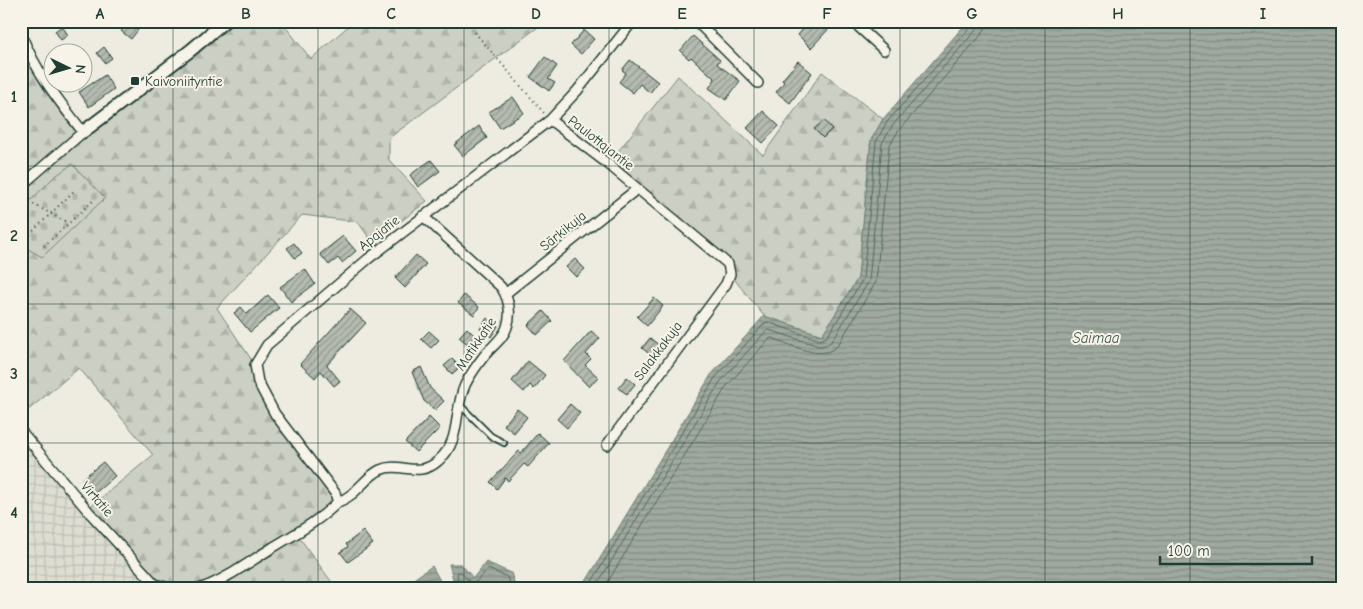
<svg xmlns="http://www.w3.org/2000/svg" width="1363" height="609" font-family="'Comic Neue',sans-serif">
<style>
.industrial{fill:url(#industrial-grid)}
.forest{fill:url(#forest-firs);stroke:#76867c}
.cemetery{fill:url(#cemetery-stones);stroke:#76867c}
.water{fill:url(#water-rules);stroke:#6c7e74}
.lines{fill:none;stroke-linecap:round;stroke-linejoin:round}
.shore{stroke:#52685f;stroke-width:1}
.building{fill:url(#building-hatch);stroke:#1f3d34}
.service-casing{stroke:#1f3d34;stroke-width:8}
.minor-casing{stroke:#1f3d34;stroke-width:12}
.tertiary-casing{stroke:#1f3d34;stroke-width:15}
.path{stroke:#1f3d34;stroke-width:2;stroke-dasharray:1 4;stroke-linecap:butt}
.service{stroke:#f7f3e8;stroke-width:4.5}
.minor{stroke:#f7f3e8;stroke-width:9}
.tertiary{stroke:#f7f3e8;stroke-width:11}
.grid{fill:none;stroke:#1f3d34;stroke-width:1;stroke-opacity:0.55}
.poi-dot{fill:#1f3d34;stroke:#f7f3e8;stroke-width:2}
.labels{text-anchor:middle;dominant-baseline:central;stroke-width:4;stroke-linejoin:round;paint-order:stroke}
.poi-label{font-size:14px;fill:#1f3d34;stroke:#f7f3e8;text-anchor:start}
.street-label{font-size:14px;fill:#1f3d34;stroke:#f7f3e8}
.water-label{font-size:15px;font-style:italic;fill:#3f584f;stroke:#f7f3e8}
.neatline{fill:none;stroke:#1f3d34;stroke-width:2}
.grid-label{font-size:16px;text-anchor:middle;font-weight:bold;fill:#1f3d34}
</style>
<defs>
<pattern id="industrial-grid" width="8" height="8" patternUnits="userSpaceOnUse" patternTransform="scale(1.25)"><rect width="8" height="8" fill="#ddddd2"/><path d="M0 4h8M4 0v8" fill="none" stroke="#bdbfb5"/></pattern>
<pattern id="forest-firs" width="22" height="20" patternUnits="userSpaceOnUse" patternTransform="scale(1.25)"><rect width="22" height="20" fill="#cccfc4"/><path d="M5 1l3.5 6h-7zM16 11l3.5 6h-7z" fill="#afb3a9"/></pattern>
<pattern id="cemetery-stones" width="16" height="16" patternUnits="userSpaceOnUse" patternTransform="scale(1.25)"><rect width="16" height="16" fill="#cccfc4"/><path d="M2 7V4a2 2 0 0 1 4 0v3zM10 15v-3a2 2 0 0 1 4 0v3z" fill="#afb3a9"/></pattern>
<pattern id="water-rules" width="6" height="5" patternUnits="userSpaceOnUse" patternTransform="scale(1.25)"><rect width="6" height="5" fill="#9fa99f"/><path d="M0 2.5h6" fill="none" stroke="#818b82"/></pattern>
<pattern id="building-hatch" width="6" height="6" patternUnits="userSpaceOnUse" patternTransform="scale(1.25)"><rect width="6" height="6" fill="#b5bbb0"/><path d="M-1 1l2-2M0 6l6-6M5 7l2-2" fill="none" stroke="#939990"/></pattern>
</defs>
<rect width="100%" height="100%" fill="#eeece1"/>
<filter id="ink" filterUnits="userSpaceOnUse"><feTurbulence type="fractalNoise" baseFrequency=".02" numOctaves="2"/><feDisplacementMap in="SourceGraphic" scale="10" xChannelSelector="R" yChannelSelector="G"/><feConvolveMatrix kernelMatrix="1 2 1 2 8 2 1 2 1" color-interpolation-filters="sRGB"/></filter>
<g filter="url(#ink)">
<path class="industrial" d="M21,431L155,584L153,588H21Z"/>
<path class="forest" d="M225,21H281L311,59L354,21H534L538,27L389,138V160L427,201L373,243L358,222L302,215L217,308L255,365L258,382L338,502L296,533L336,588H153L155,584L89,512L91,506L153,455L79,368L21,416V40L83,131Z
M822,72L883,119L871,140L858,278L822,335L764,316L730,274L728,264L608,164L678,76L763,155Z"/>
<path class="cemetery" d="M72,164L105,198L42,257L21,245V210L53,178Z"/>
<path class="water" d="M968,21H1342V588H582L711,375L764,316L822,335L858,278L871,140L883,119Z
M486,562L511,573L516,588H445L454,583L449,564H461L473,578Z
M432,566L444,588H401Z"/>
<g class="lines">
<path class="shore" d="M457,588L459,584L457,575L458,572H461L469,581L473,583L477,581L488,569L507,577L511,588
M588,588L715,378L765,323L767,322L820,340L827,337L863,279L876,142L887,122L963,36L971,26L972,21
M595,588L720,382L767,330H769L819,346L826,345L832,341L869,281L882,143L893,125L976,30L978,21
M604,588L726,387L769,339L772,338C790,344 823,363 838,345L876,282L889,146L899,130L981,35L985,29L986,21"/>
</g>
<path class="building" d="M664,21H684L676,31Z
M810,21H836L811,48L798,35Z
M129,22L138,30L131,39L121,31Z
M62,26L68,35L61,40L55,31Z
M584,30L594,39L581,54L571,45Z
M693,36L720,60L717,64L740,81L726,100L709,88L715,79L691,57L689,59L680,51Z
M104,47L112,58L105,63L97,53Z
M545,57L557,66L548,79L555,83L549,91L530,77Z
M630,60L658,82L650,93L640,84L633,93L619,82L626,73L622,70Z
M798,61L812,73L790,103L776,92L784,82L782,80Z
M105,75L114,89L89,107L79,92Z
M513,97L524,113L500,128L489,112Z
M763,111L779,126L763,143L747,128Z
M824,120L832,129L823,138L814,129Z
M479,126L487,138L463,156L454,145Z
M431,160L440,171L418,187L410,175Z
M343,236L356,251L342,263L338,258L329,265L320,254Z
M294,243L302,253L295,258L287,248Z
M416,255L426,264L405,288L395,278Z
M575,259L585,269L576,277L566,267Z
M305,269L315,284L291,302L280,287Z
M268,295L279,308L250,332L234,313L241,307L247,314Z
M464,295L479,307L474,315L458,303Z
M654,298L663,306L647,326L637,317Z
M350,309L366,323L327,365L340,381L334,386L321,371L315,378L300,364Z
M543,311L552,321L537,335L528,325Z
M487,318L498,326L491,337L480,329Z
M467,328L478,339L471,347L459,337Z
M429,331L439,340L431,348L421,339Z
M591,331L600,338L586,354L591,359L585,365L598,377L589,387L564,361Z
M650,338L661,347L653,357L642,348Z
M452,359L460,367L452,374L444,366Z
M528,361L545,375L534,389L530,385L524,392L512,381Z
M421,367L430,388L444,401L435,410L424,401L412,372Z
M627,377L635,384L627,394L618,388Z
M570,404L580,413L567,428L557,419Z
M517,409L527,417L514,433L504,425Z
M429,417L440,428L416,452L405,442Z
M538,433L549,443L528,467L524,464L508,481L505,478L497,489L490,482L519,451L521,453Z
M103,462L115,476L94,494L82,479Z
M363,531L373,544L348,562L340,552L348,547L346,544Z"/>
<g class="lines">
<g class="service-casing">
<path id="service" d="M460,405L491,436L504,443"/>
</g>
<g class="minor-casing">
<path id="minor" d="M696,21L758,83
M852,21L884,50
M21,34C36,72 58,100 83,132L21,186
M550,120L608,164L728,264L730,274L726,284L607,445
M505,294L637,189
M21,431L89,512L155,584
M338,502C356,496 365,477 380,470C400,461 418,479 438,461C462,441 453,411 465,385C470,375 477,365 484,356C491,347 504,338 507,327C512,312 509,299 501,287L423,216
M155,584L169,588
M202,588C227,579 249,562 272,548C295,534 319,521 338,502L335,493L275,414L258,382L255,365L267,345L368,259L550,120L577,91L633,21"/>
</g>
<g class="tertiary-casing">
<path id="tertiary" d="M83,132L191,50L225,21"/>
</g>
<path class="path" d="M465,21L544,113
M21,196L29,202L68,223
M26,238L76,189
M44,246L94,200"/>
<use href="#service" class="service"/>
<use href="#minor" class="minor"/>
<use href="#tertiary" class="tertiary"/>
</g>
</g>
<path class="grid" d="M173,21V588M318,21V588M464,21V588M609,21V588M754,21V588M900,21V588M1045,21V588M1190,21V588M21,166H1342M21,304H1342M21,443H1342"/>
<rect class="poi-dot" x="130" y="76" width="10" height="10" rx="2.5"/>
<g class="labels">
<g class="poi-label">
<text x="145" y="81">Kaivoniityntie</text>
</g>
<g class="street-label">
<text transform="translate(601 143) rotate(38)">Paulottajantie</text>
<text transform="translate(563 231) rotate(-39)">Särkikuja</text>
<text transform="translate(379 233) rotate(-38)">Apajatie</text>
<text transform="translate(476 344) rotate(-56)">Matikkatie</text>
<text transform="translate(658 351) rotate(-53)">Salakkakuja</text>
<text transform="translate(97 499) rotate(49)">Virtatie</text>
</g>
<g class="water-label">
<text x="1096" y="338">Saimaa</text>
</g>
</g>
<rect width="1363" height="609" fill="none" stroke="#f7f3e8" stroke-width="55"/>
<g transform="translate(68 68) rotate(95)"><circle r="24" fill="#f7f3e8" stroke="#a1aaa0"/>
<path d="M0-4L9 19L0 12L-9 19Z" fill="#1f3d34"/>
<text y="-8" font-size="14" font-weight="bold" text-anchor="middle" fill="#1f3d34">N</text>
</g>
<path d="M1160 556v8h152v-8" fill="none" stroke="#1f3d34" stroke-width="2.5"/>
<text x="1168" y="556" font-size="15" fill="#1f3d34" stroke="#f7f3e8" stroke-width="4" paint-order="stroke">100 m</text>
<rect x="28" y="28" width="1308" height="554" class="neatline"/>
<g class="grid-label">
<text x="100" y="19">A</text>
<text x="246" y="19">B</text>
<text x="391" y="19">C</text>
<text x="536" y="19">D</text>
<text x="682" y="19">E</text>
<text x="827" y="19">F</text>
<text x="972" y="19">G</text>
<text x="1118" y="19">H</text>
<text x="1263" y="19">I</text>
<text x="14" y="102">1</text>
<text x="14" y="241">2</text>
<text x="14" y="379">3</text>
<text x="14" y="518">4</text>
</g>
</svg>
